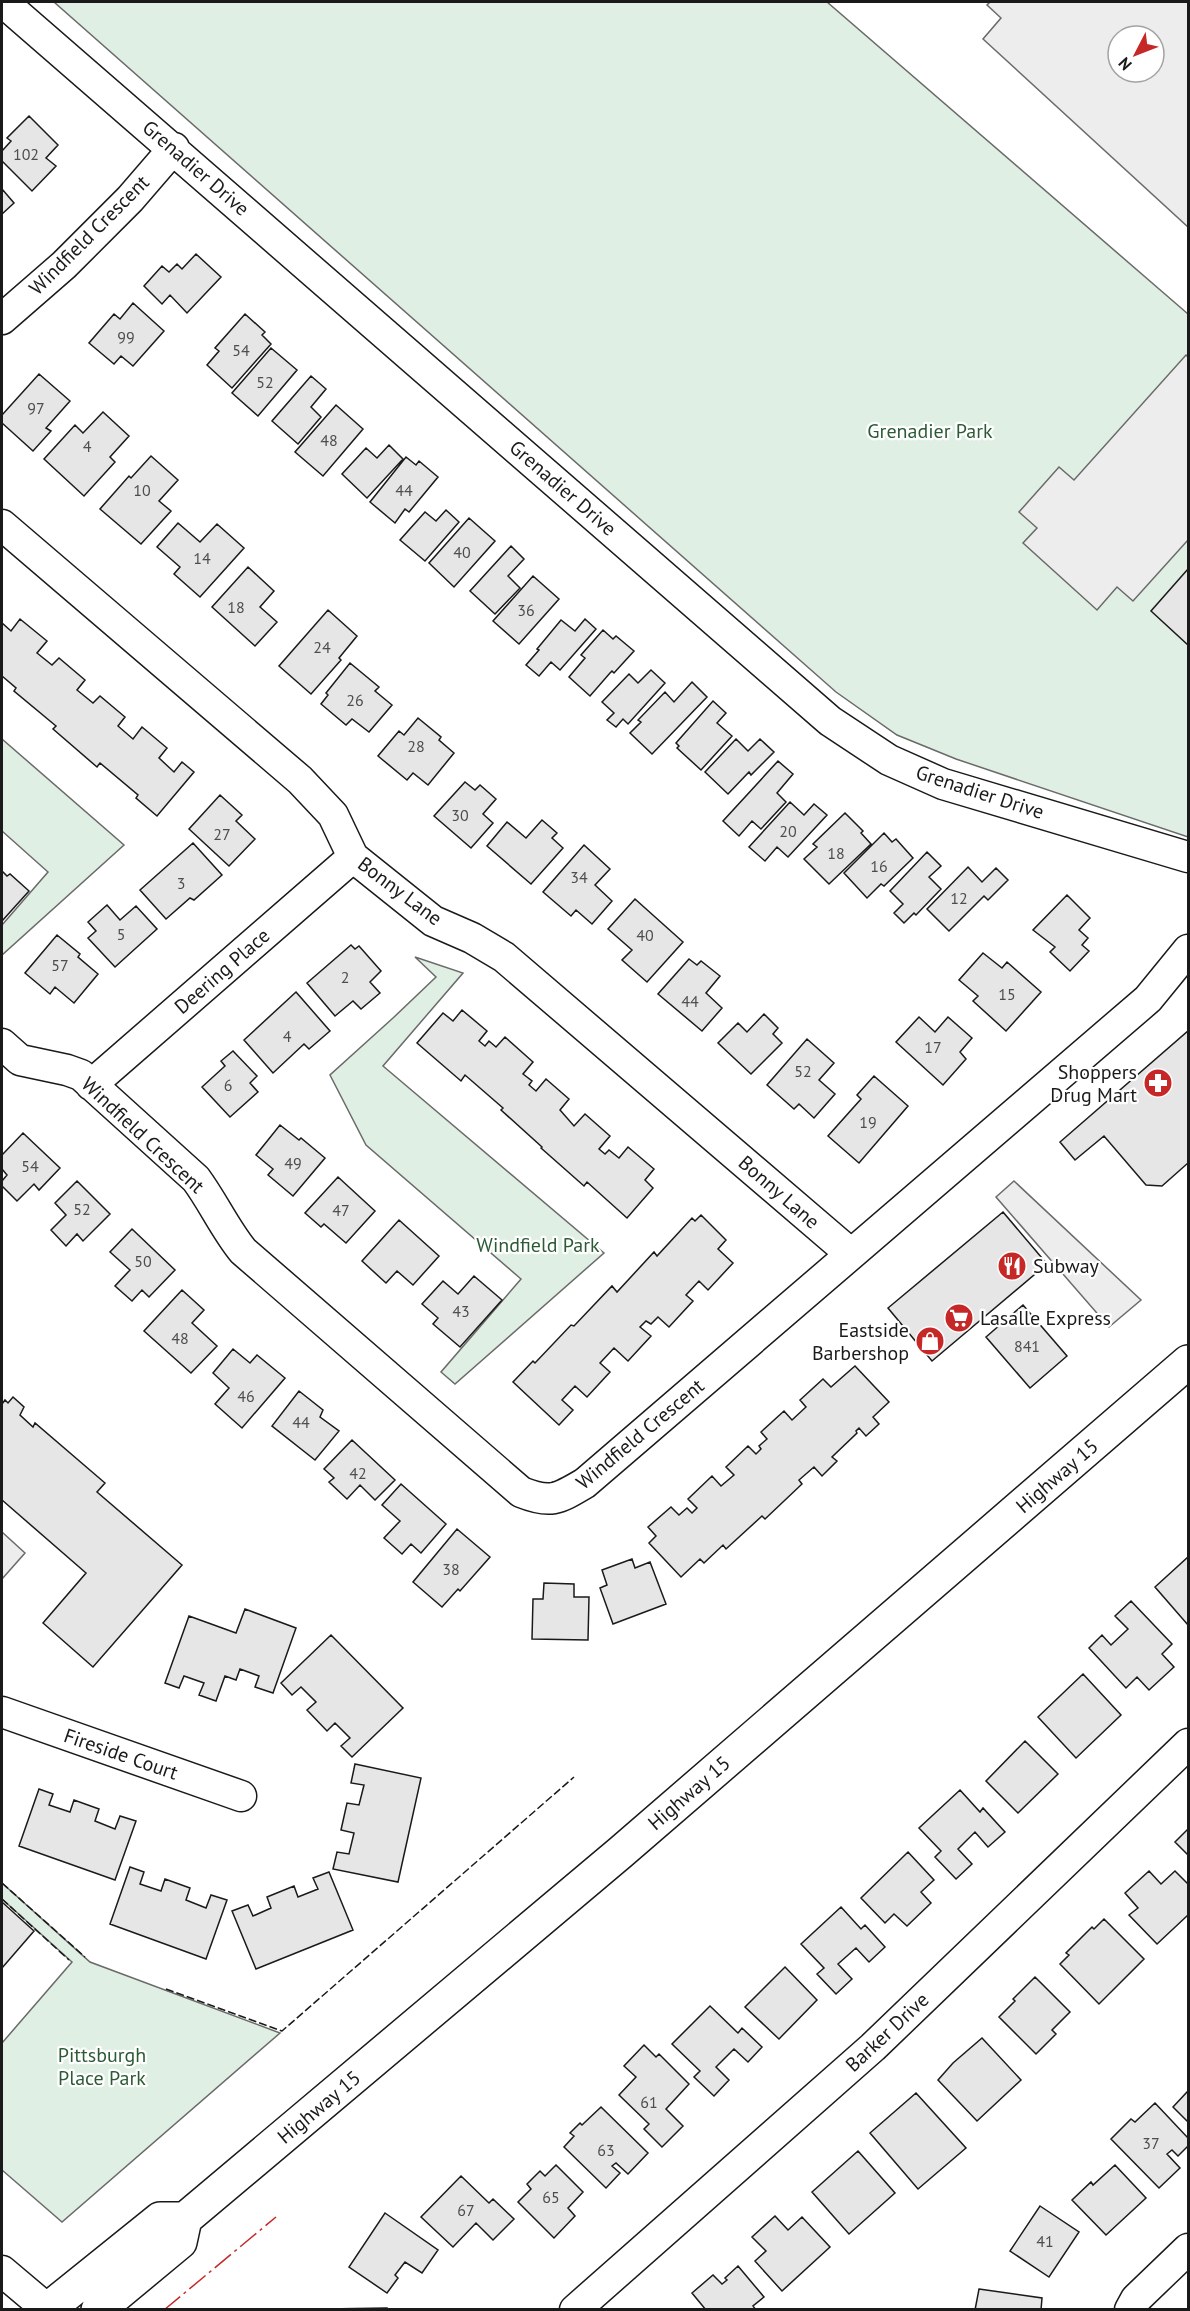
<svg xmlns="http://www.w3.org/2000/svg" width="1190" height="2311" font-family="'PT Sans',sans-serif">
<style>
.green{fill:#e0efe3;stroke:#6a6a6a;stroke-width:1.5}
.parking{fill:#ededed;stroke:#6a6a6a;stroke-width:1.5;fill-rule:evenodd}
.building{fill:#e6e6e6;stroke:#1a1a1a;stroke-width:1.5}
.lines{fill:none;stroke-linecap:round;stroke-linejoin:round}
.minor-casing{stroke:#1a1a1a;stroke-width:33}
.major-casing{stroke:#1a1a1a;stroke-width:36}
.minor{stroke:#fff;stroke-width:30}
.major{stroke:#fff;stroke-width:33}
.fence{stroke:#1a1a1a;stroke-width:1.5;stroke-dasharray:8 3;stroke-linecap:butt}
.power{stroke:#c62828;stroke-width:1.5;stroke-dasharray:21 4.5 3 4.5;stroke-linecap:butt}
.labels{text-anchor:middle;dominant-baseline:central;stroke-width:4.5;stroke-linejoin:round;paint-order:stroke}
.number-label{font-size:16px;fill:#4d4d4d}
.street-label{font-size:20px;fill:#1a1a1a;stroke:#fff}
.park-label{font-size:20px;fill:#2b5a34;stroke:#fff}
.poi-label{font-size:20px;fill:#1a1a1a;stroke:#fff;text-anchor:end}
</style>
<rect width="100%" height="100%" fill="#fff"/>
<path class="green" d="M54,2H827L1188,314V837L956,759L897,735L836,692Z
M2,739L124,845L2,955V925L48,872L2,831Z
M415,957L463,973L383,1066L604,1253L455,1384L441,1372L521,1279L366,1145L330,1075L393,1018L436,977Z
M2,1883L90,1962L280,2033L62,2222L2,2170V2043L72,1962L2,1899Z"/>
<path class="parking" d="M990,2H1188V227L983,39L1001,18L987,5ZM1118,36H1154V72H1118Z
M1186,355L1188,357V540L1133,601L1117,587L1097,610L1023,543L1037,528L1019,512L1059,467L1074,480Z
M1014,1181L1141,1300L1109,1327L996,1197Z
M2,1532L25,1553L2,1579Z"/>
<path class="building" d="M29,116L58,145L46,158L56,166L32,191L2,161V151L11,141L7,138Z
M2,189L14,203L2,214Z
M196,254L221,277L187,313L170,295L162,304L144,286L162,266L169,272L177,264L182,269Z
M133,303L164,331L133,366L121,356L114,364L89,343L114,314L120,319Z
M245,314L265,332L262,335L271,344L232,388L207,365L219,351L215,348Z
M271,348L297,370L258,416L232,393Z
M39,374L70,401L46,428L51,431L33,451L2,423V415Z
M311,376L326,389L311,407L321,417L298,444L272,421Z
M336,405L363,429L323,476L295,452Z
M103,412L129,436L110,457L115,462L84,496L44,459L75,425L83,433Z
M389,445L403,459L367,498L342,474L366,448L377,458Z
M151,456L178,480L159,501L171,511L141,544L100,509L129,476L131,478Z
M406,457L416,465L419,461L438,477L409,512L405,509L395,523L370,502Z
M446,510L459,522L425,561L400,540L425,512L436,521Z
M469,518L495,541L454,587L429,563Z
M178,523L200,542L217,524L244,548L200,597L174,574L180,567L157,547Z
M511,546L524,559L508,576L520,588L495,614L470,591Z
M248,567L274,591L260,607L277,622L255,646L212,607Z
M1188,569V645L1151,611Z
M533,576L559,599L519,644L493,621Z
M328,610L357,636L339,658L341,660L311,694L279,666Z
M20,619L47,641L37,653L52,665L59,658L85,680L77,690L93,703L100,696L125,717L118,726L133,739L142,727L167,748L159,758L174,772L182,762L194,772L157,816L136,798L138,795L100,763L97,767L53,729L56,726L14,691L16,688L2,676V623L11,631Z
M585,619L596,629L560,670L551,662L539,676L526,665L539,650L537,649L561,620L575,631Z
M603,630L613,639L616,636L634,651L614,673L612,671L610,673L590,696L569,677L585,658L581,655Z
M350,663L379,687L375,691L392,705L369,732L352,719L346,725L321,704L328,695L326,693Z
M651,670L665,683L628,724L623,719L616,727L607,720L614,713L602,702L629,674L638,683Z
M692,682L707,697L652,754L630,733L641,722L638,720L665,692L674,702Z
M713,701L726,713L717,723L732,736L701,770L677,748L679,746L676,743Z
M418,718L441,737L439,740L454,753L428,785L413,773L407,780L378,756L399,731L404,735Z
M736,739L748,751L760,739L774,752L751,775L749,772L728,794L705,772Z
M778,761L793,774L777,793L786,802L761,829L752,821L739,836L723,821Z
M465,782L475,790L480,785L496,799L483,814L493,823L471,848L434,816Z
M220,795L242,815L236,821L255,839L229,866L189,829Z
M790,802L804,815L814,804L827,815L788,857L777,847L765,861L749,847Z
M845,813L863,831L861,833L871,844L829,884L804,859L817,847L813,844Z
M542,820L557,833L552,838L563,848L531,884L487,846L507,822L526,838Z
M884,833L892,842L896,839L913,858L884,886L881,884L867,898L844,873Z
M193,843L222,875L194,900L190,898L166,919L140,890Z
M584,845L610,869L595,885L612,901L592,924L576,910L571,916L543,892Z
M927,852L941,866L929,877L941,889L916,915L914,913L904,923L894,913L903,904L890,891Z
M968,867L982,882L996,868L1008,880L988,900L984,896L949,931L927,909Z
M2,871L7,876L10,874L29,891L2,921Z
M1067,895L1090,918L1079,930L1088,938L1082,945L1089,951L1070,971L1050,952L1055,947L1033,930Z
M635,899L683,942L647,982L622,960L632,950L608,929Z
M107,905L120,920L136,906L157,929L115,967L88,938L96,931L88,922Z
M57,935L80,954L78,957L98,974L74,1003L55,987L50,994L25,973Z
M351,945L355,949L359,946L381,971L370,982L380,993L361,1009L353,1001L335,1016L307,983Z
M983,953L1002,968L1007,962L1041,992L1006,1031L973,1001L978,996L959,980Z
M689,959L697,965L701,961L720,976L706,993L722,1008L702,1031L658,994Z
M296,992L330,1031L309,1049L304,1044L273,1073L244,1040Z
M462,1010L487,1031L479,1041L485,1046L489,1041L496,1047L505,1037L533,1062L523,1074L532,1081L529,1085L536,1091L546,1079L569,1099L560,1110L574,1126L585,1114L610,1136L599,1149L605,1154L609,1150L619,1158L628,1147L654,1169L645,1180L653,1188L627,1218L587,1182L584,1186L541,1148L542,1147L501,1110L503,1108L465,1075L461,1081L417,1043L443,1013L453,1021Z
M764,1014L778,1028L773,1034L782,1043L751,1074L718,1043L738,1023L747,1032Z
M919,1017L935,1032L948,1017L972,1038L960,1052L966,1059L943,1085L896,1042Z
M1188,1031V1163L1162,1186L1146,1185L1104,1136L1075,1160L1060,1142Z
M807,1039L834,1063L819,1080L835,1094L814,1118L799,1104L794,1109L767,1085Z
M233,1051L257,1076L250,1083L258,1092L230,1117L202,1087L225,1066L221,1061Z
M874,1076L908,1106L859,1163L828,1136L861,1099L857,1095Z
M280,1125L299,1140L301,1138L325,1158L293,1196L268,1175L273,1169L256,1155Z
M23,1133L60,1168L39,1190L34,1184L17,1201L2,1186V1181L7,1175L2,1169V1155Z
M338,1177L375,1211L346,1243L324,1224L321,1227L305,1213Z
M77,1181L110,1214L83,1241L77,1234L66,1246L51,1230L66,1215L55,1203Z
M1003,1212L1047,1264L932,1361L888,1308Z
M701,1215L726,1240L718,1249L733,1263L708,1290L699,1281L686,1295L693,1301L669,1327L658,1317L651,1324L646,1321L640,1327L651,1336L628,1361L614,1348L600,1363L610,1372L587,1397L575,1386L562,1400L573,1410L559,1425L513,1382L533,1361L535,1363L571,1325L574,1326L612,1286L617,1292L654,1252L657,1256L692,1218L695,1221Z
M399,1220L439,1256L413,1285L397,1271L386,1283L362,1261Z
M132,1229L175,1270L149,1297L142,1290L132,1301L115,1286L130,1270L110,1252Z
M474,1276L502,1300L460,1347L433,1324L438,1318L422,1304L443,1281L458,1294Z
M182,1290L204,1310L192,1323L217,1346L191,1373L144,1331Z
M1023,1305L1067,1356L1030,1388L986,1337Z
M233,1349L250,1363L257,1355L285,1378L242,1428L215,1404L229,1388L213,1373Z
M855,1366L889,1402L873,1417L879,1424L866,1436L859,1428L856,1431L857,1433L832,1457L837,1461L822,1476L814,1467L799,1480L802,1484L765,1519L762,1516L726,1549L723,1545L704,1563L700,1559L681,1577L649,1543L656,1536L648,1527L671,1507L679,1515L687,1508L692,1513L697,1508L688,1499L712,1476L721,1486L734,1475L726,1467L748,1446L756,1454L761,1449L759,1446L767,1439L761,1432L784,1411L792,1420L806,1407L800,1400L823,1379L831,1387Z
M299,1391L323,1410L320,1417L339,1431L315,1460L272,1426Z
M13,1397L24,1407L20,1415L33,1427L35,1423L105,1483L97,1492L182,1565L93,1667L43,1623L86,1573L2,1500V1404L5,1400L8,1403Z
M352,1440L395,1480L375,1500L360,1485L347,1499L329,1482L334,1478L324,1469Z
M401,1484L446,1524L421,1553L411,1544L402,1554L384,1538L400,1521L382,1505Z
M457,1529L490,1557L460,1591L458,1589L442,1607L413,1582Z
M1188,1557V1625L1155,1587Z
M632,1559L635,1568L650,1562L666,1604L613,1624L600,1588L607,1585L602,1570Z
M544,1583L574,1584V1597H589L588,1640L532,1639L533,1599H543Z
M1131,1601L1172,1644L1162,1654L1174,1667L1149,1690L1137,1677L1126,1688L1089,1648L1102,1635L1111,1645L1128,1629L1115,1616Z
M245,1609L296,1628L273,1693L255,1687L259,1676L240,1669L236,1680L225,1676L216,1701L199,1695L204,1683L184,1676L179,1688L165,1683L189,1616L236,1633Z
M331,1635L403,1708L352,1757L341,1746L350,1738L335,1723L327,1731L307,1710L316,1702L301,1687L292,1695L281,1683Z
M1083,1674L1121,1715L1076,1758L1038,1717Z
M1025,1741L1058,1774L1018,1813L986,1781Z
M355,1764L421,1778L398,1882L333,1869L337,1852L349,1854L354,1833L341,1830L347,1803L359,1805L364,1785L351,1783Z
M39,1789L53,1794L49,1805L70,1812L74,1800L99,1809L95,1821L115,1829L120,1816L136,1821L115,1880L19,1846Z
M960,1790L980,1812L983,1808L1005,1832L988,1847L975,1832L958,1849L972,1864L956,1879L935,1857L941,1851L919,1828Z
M1188,1829V1855L1175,1842Z
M908,1852L934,1880L921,1892L931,1903L907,1926L894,1914L885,1923L861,1898Z
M130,1867L144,1872L140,1884L161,1891L165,1879L190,1888L186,1900L206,1908L211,1895L227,1900L206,1959L110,1924Z
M1149,1871L1161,1884L1175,1871L1188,1884V1915L1157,1944L1129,1915L1138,1908L1125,1893Z
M329,1872L353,1930L256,1969L232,1911L248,1905L253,1916L271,1908L267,1897L294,1886L298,1897L318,1889L313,1878Z
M2,1902L34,1931L2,1968Z
M841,1907L861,1929L865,1925L885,1947L869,1962L856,1948L838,1964L852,1979L836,1994L817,1974L824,1968L801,1944Z
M1104,1919L1144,1959L1099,2004L1060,1964L1069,1955L1066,1953L1092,1927L1094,1929Z
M785,1967L817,2000L779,2039L745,2007Z
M1035,1977L1070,2012L1052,2030L1056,2034L1036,2054L999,2017L1015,2001L1013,1999Z
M710,2006L738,2033L742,2028L762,2047L748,2062L734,2049L716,2067L729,2080L714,2096L694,2077L700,2071L672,2044Z
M982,2038L1021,2080L977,2121L938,2080L953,2063Z
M644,2045L656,2057L659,2054L689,2084L666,2109L683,2126L662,2147L644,2129L649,2124L619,2095L636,2077L624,2066Z
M1188,2091V2122L1173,2107Z
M916,2093L966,2148L918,2189L870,2133Z
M1155,2103L1188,2138V2146L1178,2156L1172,2150L1167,2154L1180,2168L1159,2188L1111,2139L1131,2119L1135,2122Z
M601,2107L648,2153L628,2174L616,2163L612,2166L620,2173L606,2188L564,2147L574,2136L570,2133L580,2123L582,2125Z
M858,2151L895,2193L849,2234L812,2192Z
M556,2165L583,2192L568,2208L575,2216L554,2238L518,2202L531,2189L527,2184L540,2171L545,2176Z
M1115,2165L1146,2198L1106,2235L1072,2200L1091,2182L1093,2185Z
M461,2176L489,2203L493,2199L514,2219L493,2240L476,2223L453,2247L421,2217Z
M1040,2206L1079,2232L1049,2277L1010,2251Z
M385,2213L438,2250L422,2273L405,2262L395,2275L398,2278L387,2293L349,2267Z
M775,2216L788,2230L802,2217L830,2247L782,2291L755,2261L766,2251L752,2237Z
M738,2266L764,2297L753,2306L756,2310H706L692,2293L713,2275L722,2284L727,2280L725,2278Z
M979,2289L1042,2298L1041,2310H975Z
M387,2308V2310H326V2309Z"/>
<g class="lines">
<g class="minor-casing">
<path id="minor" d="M3,2L830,721L889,760L943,784L1188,857
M2,319L64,265L130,199L174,148
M2,525L300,780L333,815L353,857L433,921L472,938L504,957L851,1254
M2,1044L20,1060L67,1070L81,1075L196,1179C213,1202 225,1229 243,1251L521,1492C551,1504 558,1499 585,1483L1148,999L1188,950
M91,1085L353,857
M2,1712L241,1796
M2,2271L47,2309
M575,2310L873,2047L1188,1744
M1130,2310L1136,2299L1188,2249"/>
</g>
<g class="major-casing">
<path id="major" d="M47,2310L160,2219H185
M98,2310L180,2242L185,2219L621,1852L1188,1362"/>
</g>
<use href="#minor" class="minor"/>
<use href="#major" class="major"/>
<path class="fence" d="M2,1883L85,1957
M2,1899L69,1960
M166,1989L282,2031L574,1777"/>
<path class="power" d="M164,2310L276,2217"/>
</g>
<defs>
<g id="pharmacy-disc" transform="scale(1.5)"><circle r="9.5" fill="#c62828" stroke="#fff"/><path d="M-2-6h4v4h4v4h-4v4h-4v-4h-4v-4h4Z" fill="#fff"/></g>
<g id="restaurant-disc" transform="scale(1.5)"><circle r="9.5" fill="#c62828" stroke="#fff"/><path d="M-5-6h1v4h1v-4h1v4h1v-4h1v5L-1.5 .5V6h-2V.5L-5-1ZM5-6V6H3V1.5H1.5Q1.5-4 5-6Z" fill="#fff"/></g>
<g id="supermarket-disc" transform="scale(1.5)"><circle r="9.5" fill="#c62828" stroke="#fff"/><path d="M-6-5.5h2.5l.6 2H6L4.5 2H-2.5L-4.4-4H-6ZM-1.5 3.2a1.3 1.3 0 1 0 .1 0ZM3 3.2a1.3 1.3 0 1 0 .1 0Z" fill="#fff"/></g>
<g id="shop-disc" transform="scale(1.5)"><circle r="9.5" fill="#c62828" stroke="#fff"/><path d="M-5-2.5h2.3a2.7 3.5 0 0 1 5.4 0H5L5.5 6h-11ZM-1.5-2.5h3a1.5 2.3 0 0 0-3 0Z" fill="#fff"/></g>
</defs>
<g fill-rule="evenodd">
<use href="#pharmacy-disc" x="1158" y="1083"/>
<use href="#restaurant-disc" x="1012" y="1266"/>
<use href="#supermarket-disc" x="959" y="1318"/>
<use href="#shop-disc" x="930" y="1341"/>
</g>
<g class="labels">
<g class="number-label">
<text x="26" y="154">102</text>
<text x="126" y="337">99</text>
<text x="241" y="350">54</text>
<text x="265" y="382">52</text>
<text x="36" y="408">97</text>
<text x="329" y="440">48</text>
<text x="87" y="446">4</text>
<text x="142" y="490">10</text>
<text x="404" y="490">44</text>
<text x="462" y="552">40</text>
<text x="202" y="558">14</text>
<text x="236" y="607">18</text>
<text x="526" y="610">36</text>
<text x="322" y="647">24</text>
<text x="355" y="700">26</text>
<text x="416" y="746">28</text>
<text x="460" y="815">30</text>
<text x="788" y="831">20</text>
<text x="222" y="834">27</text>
<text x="836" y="853">18</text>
<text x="879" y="866">16</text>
<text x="579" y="877">34</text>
<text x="181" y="883">3</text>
<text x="959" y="898">12</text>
<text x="121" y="934">5</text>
<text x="645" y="935">40</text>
<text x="60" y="965">57</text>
<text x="345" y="977">2</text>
<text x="1007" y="994">15</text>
<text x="690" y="1001">44</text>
<text x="287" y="1036">4</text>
<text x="933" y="1047">17</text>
<text x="803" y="1071">52</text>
<text x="228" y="1085">6</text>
<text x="868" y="1122">19</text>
<text x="293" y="1163">49</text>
<text x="30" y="1166">54</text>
<text x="82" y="1209">52</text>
<text x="341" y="1210">47</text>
<text x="143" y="1261">50</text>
<text x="461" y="1311">43</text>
<text x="180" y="1338">48</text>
<text x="1027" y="1346">841</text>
<text x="246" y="1396">46</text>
<text x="301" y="1422">44</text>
<text x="358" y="1473">42</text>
<text x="451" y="1569">38</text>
<text x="649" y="2102">61</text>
<text x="1151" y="2143">37</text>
<text x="606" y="2150">63</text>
<text x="551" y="2197">65</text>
<text x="466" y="2210">67</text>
<text x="1045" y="2241">41</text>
</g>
<g class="street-label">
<text transform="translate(196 168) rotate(41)">Grenadier Drive</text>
<text transform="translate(89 235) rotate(-45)">Windfield Crescent</text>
<text transform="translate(563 488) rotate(41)">Grenadier Drive</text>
<text transform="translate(980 792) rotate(18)">Grenadier Drive</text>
<text transform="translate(400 891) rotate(37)">Bonny Lane</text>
<text transform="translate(222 971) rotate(-41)">Deering Place</text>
<text transform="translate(143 1135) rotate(43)">Windfield Crescent</text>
<text transform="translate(779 1192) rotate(41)">Bonny Lane</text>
<text transform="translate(640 1434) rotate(-40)">Windfield Crescent</text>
<text transform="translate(1057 1476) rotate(-41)">Highway 15</text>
<text transform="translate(121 1754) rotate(19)">Fireside Court</text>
<text transform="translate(689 1793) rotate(-41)">Highway 15</text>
<text transform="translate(887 2032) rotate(-43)">Barker Drive</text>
<text transform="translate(319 2107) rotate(-40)">Highway 15</text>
</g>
<g class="park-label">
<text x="930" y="431">Grenadier Park</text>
<text x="538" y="1245">Windfield Park</text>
<text x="102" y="2055">Pittsburgh<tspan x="102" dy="23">Place Park</tspan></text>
</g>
<g class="poi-label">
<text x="1137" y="1072">Shoppers<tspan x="1137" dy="23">Drug Mart</tspan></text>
<text x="1033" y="1266" text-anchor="start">Subway</text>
<text x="980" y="1318" text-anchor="start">Lasalle Express</text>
<text x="909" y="1330">Eastside<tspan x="909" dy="23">Barbershop</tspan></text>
</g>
</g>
<rect width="1190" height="2311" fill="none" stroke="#1a1a1a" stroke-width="6"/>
<g transform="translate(1136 54) rotate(228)"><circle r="28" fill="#ffffff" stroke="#a3a3a3" stroke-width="1.5"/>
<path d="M0-4.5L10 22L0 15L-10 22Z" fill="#c62828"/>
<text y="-9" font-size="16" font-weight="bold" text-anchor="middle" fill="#1a1a1a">N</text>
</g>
</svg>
